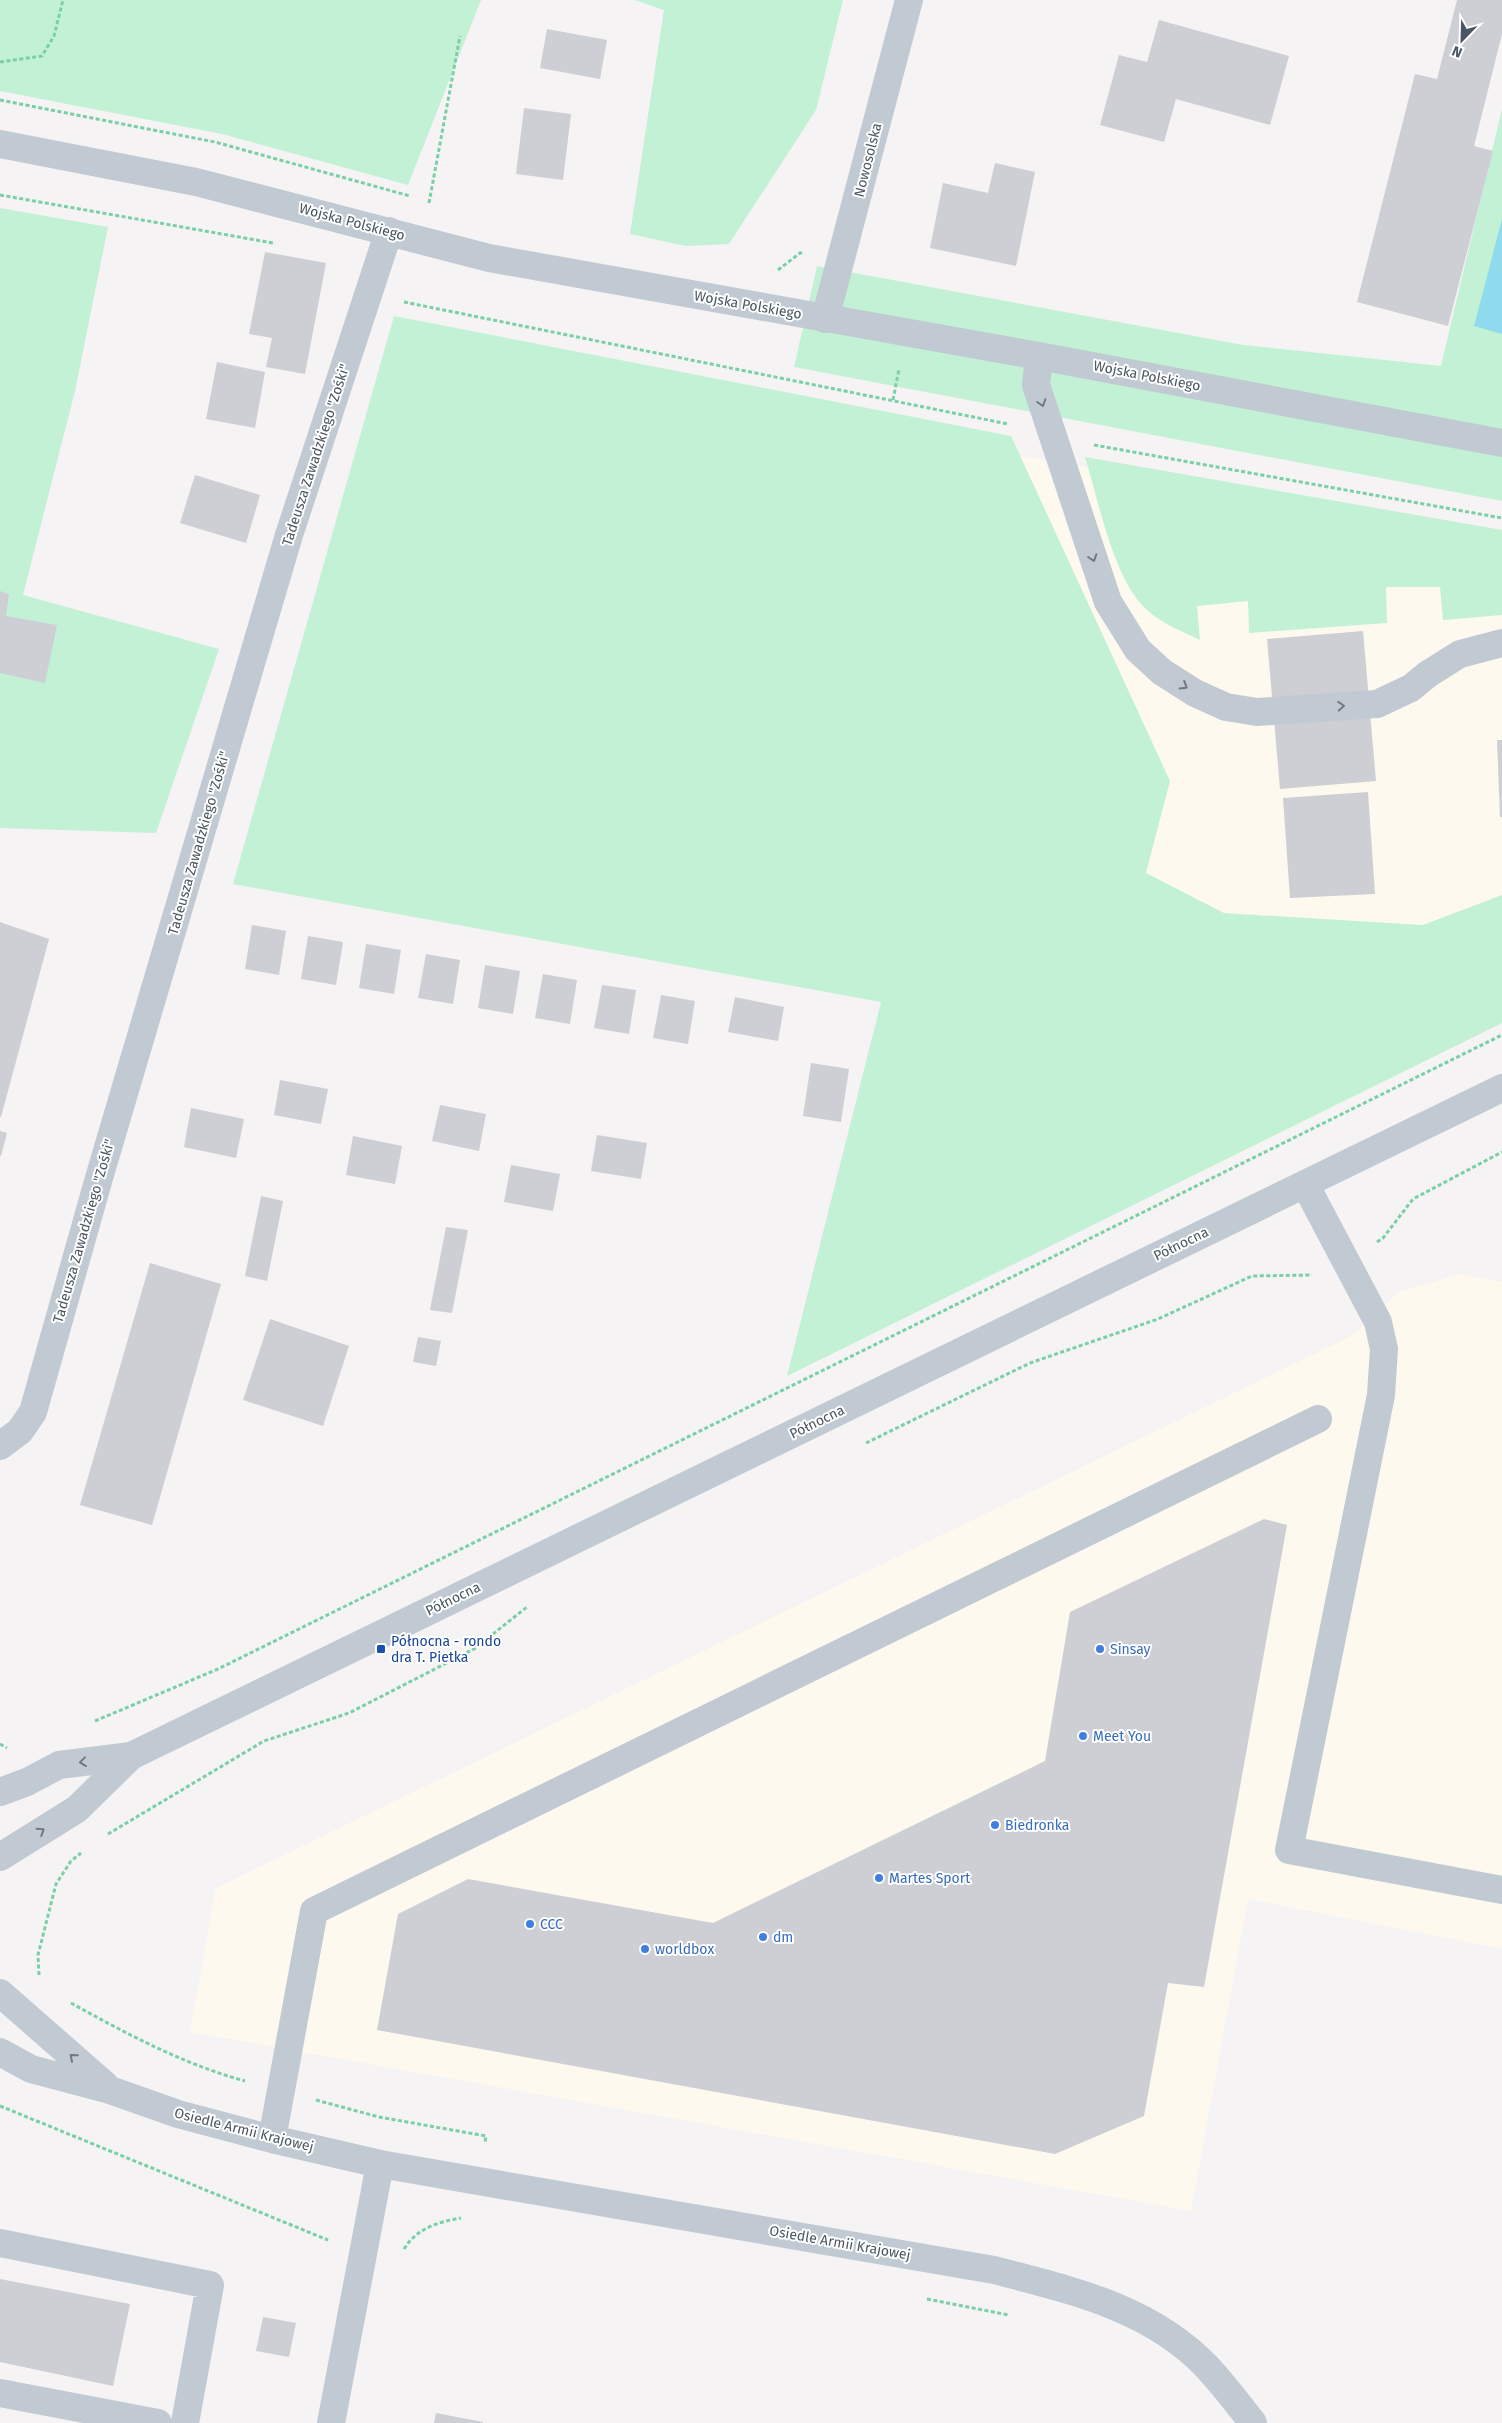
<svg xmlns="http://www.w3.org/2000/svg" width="1502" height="2423" font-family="'Fira Sans',sans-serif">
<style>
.commercial{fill:#fdf9ef}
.green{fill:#c3f1d5}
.water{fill:#90daee}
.building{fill:#cdcfd5}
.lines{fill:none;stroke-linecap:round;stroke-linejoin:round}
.path{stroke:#7ad0a6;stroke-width:3;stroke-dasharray:4 2.5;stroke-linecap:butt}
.minor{stroke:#c1cad2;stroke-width:28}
.oneway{stroke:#6e7983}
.transit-dot{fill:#1a4fb4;stroke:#fff;stroke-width:2}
.shop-dot{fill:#3f7fe0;stroke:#fff;stroke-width:2}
.labels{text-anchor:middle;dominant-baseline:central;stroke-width:4;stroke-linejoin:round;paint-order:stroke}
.street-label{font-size:14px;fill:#4a5661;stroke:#fff}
.transit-label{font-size:14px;fill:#164399;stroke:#fff;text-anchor:start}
.shop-label{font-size:14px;fill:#366cbe;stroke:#fff;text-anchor:start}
</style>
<rect width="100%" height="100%" fill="#f5f3f3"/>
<path class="commercial" d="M985,449L1502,543V972L1131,961Z
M1461,1274L1502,1282V1949L1248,1899L1191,2211L190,2032L216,1888L1351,1336L1398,1292Z"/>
<path class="green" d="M0,0H481L408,185L222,134L0,91Z
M635,0H843L816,110L729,244L686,246L630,234L664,10Z
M1502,109V501L794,367L817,266L1243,345L1441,366Z
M0,208L108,227L75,391L23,595L219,649L156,833L0,828Z
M394,316L1011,436L1170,781L1146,873L1224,913L1423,925L1502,895V1023L787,1376L881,1002L233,884Z
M1085,457L1502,530V615L1443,620L1440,587H1386L1387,623L1249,633L1248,601L1197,606L1200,640C1179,630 1156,621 1141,604C1112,571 1098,499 1085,457Z"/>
<path class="water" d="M1502,219V334L1474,326Z"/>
<path class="building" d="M1457,0H1502V34L1474,146L1493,151L1448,326L1357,302L1415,74L1437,79Z
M1159,20L1289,56L1270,125L1176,99L1164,142L1100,125L1119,55L1147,62Z
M547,29L607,40L600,79L540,68Z
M524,108L571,114L563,180L516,174Z
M995,163L1035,172L1016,266L930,248L943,183L988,193Z
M265,252L326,263L305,374L266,367L272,338L249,334Z
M217,362L265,372L255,428L206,419Z
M195,475L260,495L246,543L180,523Z
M0,591L9,594L6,616L57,625L45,683L0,673Z
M1363,631L1376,781L1280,789L1267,639Z
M1497,740H1502V817H1500Z
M1368,792L1375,894L1290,898L1283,798Z
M0,922L49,939L1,1117H0Z
M252,925L286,931L279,975L245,969Z
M308,936L343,942L336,985L301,979Z
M366,944L401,950L394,994L359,988Z
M426,954L460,960L453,1004L418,998Z
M485,965L520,971L513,1014L478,1008Z
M543,974L577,980L570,1024L535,1018Z
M602,985L636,990L629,1034L594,1028Z
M661,995L695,1001L688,1044L653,1038Z
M735,997L784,1007L778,1041L728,1032Z
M811,1063L849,1069L841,1122L803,1116Z
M280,1080L328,1089L321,1124L274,1115Z
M440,1105L486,1114L479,1151L432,1141Z
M191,1108L244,1119L236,1158L184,1147Z
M0,1131L7,1133L1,1156H0Z
M597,1135L647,1143L641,1179L591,1171Z
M353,1136L402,1146L395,1184L346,1175Z
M511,1165L560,1174L553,1211L504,1202Z
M261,1196L283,1201L267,1281L245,1276Z
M446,1227L468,1230L452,1313L430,1310Z
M150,1263L221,1284L152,1525L80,1505Z
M270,1319L349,1346L323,1426L243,1400Z
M418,1337L441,1341L436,1366L413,1362Z
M1264,1519L1287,1525L1204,1987L1168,1983L1144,2116L1055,2154L377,2030L398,1914L468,1879L713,1923L1045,1761L1070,1612Z
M0,2279L130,2304L113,2386L0,2362Z
M263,2317L296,2323L289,2357L256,2351Z
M436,2413L483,2422V2423H434Z"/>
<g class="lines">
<path class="path" d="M0,62L42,56L54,36L63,0
M0,100L215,142L410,196
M0,195L273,243
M429,203L460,36
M778,270L800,253H803
M404,302L1008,424
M893,400L899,369
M1094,445L1502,518
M1377,1242L1383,1238L1413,1199L1502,1152
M866,1443L1030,1363L1158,1319L1252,1276L1312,1275
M95,1721L218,1669L1502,1035
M0,1744L7,1748
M108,1834L264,1741L349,1713L474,1649L527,1607
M39,1975L38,1955L56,1884L71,1861L81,1853
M71,2003C127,2034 183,2064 245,2081
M316,2100L379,2117L486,2136L485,2143
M0,2106L328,2240
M404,2249C417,2228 438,2222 461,2218
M927,2299L1009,2315"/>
<path class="minor" d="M0,144L196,182L489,258L1039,356L1502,443
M825,319L909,0
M1039,356L1036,385L1108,602L1138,650L1162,672L1195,693L1226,707L1257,712L1377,704L1411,688L1428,674L1460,654L1502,643
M1305,1184L1378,1322L1384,1349L1381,1395L1289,1850L1502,1890
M0,1446L20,1431L33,1412L99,1178L289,535L389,231
M0,1792L27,1782L59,1765L131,1756L1502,1088
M0,1857L77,1809L131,1756
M0,1993L105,2085
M0,2052L31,2069L110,2090L178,2114L272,2139L380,2164L994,2270C1070,2290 1150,2307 1207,2367C1223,2384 1238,2404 1253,2423
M272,2139L314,1911L1318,1419
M0,2243L210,2285L185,2423
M0,2393L158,2423
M331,2423L380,2164"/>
</g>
<defs><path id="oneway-chevron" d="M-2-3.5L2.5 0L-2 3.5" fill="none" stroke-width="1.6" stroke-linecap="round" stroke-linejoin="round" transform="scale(1.25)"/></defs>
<g class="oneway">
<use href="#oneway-chevron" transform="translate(1042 403) rotate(72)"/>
<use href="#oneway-chevron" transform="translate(1093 558) rotate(72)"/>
<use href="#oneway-chevron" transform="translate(1184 686) rotate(32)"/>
<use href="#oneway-chevron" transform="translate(1341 706) rotate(-4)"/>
<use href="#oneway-chevron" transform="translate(83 1762) rotate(173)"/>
<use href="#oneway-chevron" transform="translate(41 1831) rotate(-33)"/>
<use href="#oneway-chevron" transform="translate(73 2057) rotate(-139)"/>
</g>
<rect class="transit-dot" x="376" y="1644" width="10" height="10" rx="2.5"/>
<g class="shop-dot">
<circle cx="1100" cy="1649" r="5"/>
<circle cx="1083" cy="1736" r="5"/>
<circle cx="995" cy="1825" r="5"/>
<circle cx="879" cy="1878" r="5"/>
<circle cx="530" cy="1924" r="5"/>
<circle cx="763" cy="1937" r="5"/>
<circle cx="645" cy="1949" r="5"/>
</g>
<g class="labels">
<g class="street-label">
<text transform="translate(868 160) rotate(-76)">Nowosolska</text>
<text transform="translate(352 222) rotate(15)">Wojska Polskiego</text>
<text transform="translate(748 305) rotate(10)">Wojska Polskiego</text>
<text transform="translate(1147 376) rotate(11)">Wojska Polskiego</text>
<text transform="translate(316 455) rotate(-72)">Tadeusza Zawadzkiego "Zośki"</text>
<text transform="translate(199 843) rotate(-74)">Tadeusza Zawadzkiego "Zośki"</text>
<text transform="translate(84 1231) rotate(-74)">Tadeusza Zawadzkiego "Zośki"</text>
<text transform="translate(1181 1244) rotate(-26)">Północna</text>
<text transform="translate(817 1422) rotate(-26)">Północna</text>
<text transform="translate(453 1599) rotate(-26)">Północna</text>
<text transform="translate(244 2130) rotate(14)">Osiedle Armii Krajowej</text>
<text transform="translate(840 2243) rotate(10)">Osiedle Armii Krajowej</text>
</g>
<g class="transit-label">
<text x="391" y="1641">Północna - rondo<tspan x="391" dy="16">dra T. Pietka</tspan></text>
</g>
<g class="shop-label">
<text x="1110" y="1649">Sinsay</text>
<text x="1093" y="1736">Meet You</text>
<text x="1005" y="1825">Biedronka</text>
<text x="889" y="1878">Martes Sport</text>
<text x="540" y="1924">CCC</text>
<text x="773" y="1937">dm</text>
<text x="655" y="1949">worldbox</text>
</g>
</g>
<g transform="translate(1462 40) rotate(203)" stroke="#ffffff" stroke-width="4" paint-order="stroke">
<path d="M0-4L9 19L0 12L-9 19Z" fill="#4a5661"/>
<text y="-8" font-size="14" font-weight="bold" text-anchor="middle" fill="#4a5661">N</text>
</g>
</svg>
